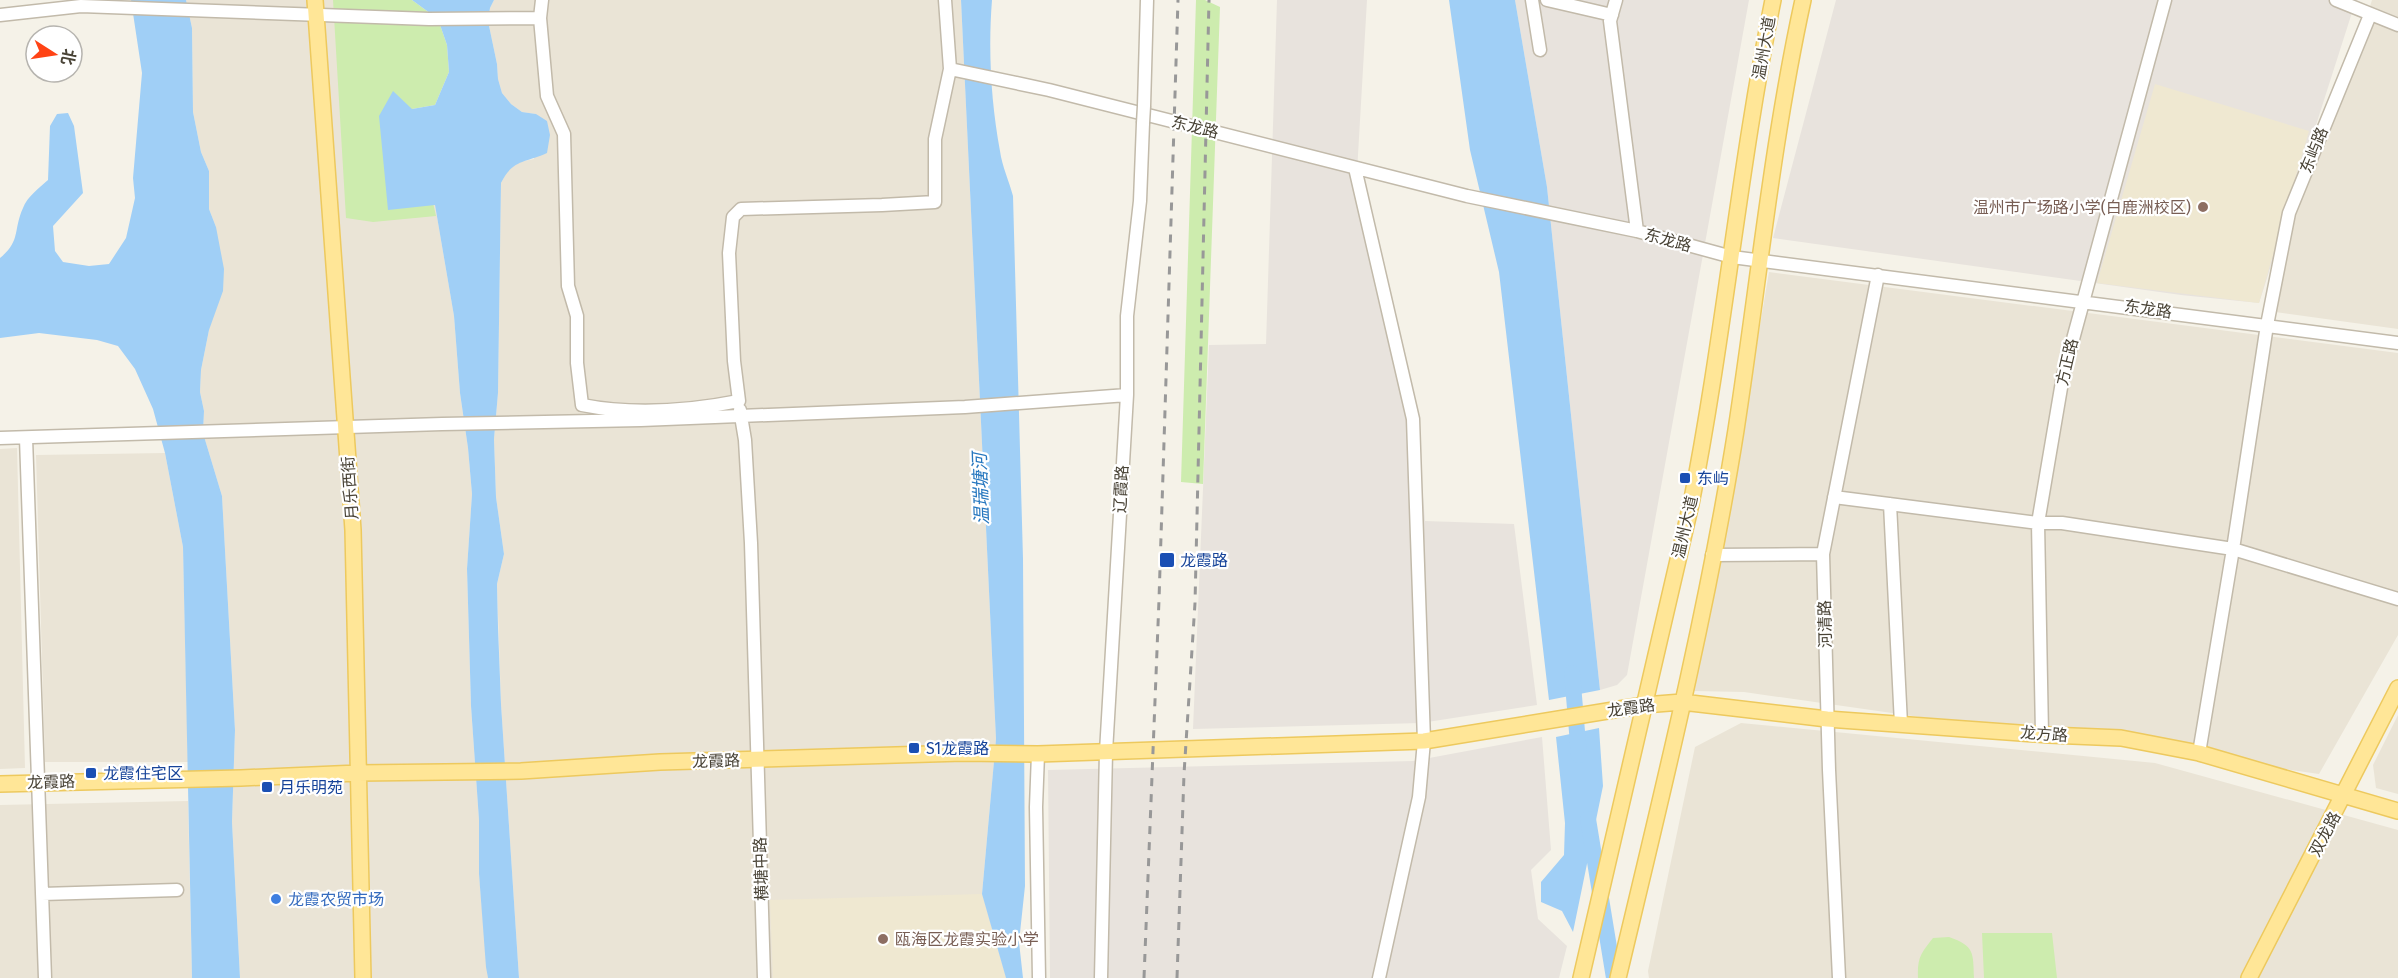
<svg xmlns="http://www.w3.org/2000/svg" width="2398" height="978" font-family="'Fira Sans','Noto Sans SC',sans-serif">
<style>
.residential{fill:#eae4d6}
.industrial{fill:#e8e3dd}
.education{fill:#efe8d1}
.green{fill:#cdecae}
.water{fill:#a0cff6}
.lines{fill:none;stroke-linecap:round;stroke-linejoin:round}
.river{stroke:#a0cff6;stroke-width:16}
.minor-casing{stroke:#c2baaa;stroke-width:15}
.major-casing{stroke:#edc95e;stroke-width:18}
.minor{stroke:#fff;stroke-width:12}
.major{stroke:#ffe697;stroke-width:15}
.rail{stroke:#989898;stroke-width:3;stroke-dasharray:8 8;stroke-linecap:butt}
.minor-bridge-casing{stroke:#c2baaa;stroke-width:15;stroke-linecap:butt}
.minor-bridge{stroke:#fff;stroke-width:12}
.education-dot{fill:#8d6e63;stroke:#fff;stroke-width:2}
.transit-dot{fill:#1a4fb4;stroke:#fff;stroke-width:2}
.shop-dot{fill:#3f7fe0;stroke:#fff;stroke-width:2}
.labels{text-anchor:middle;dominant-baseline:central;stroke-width:4.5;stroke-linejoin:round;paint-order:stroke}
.street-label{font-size:16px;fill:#494336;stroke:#fff}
.education-label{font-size:16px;fill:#785e54;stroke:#fff;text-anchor:end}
.transit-label{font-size:16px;fill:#164399;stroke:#fff;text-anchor:start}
.shop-label{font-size:16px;fill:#366cbe;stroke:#fff;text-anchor:start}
.water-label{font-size:18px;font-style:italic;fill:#2677bf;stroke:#fff}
</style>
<rect width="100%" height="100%" fill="#f5f2e8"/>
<path class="residential" d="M186,0H412V109L388,210L435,205L454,316L460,393L468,448L472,494L467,569L471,706L479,820V874L488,978H240L232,822L235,730L222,496L203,433L204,411L200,392L201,370L209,330L216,227L209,209V171L201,152L193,112L192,28Z
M494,0H961L996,739L982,894L1006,978H519L501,704L497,584L504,554L496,497L494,439L498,393L501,183L507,171L519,162L534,159L536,114L522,112L511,104L502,93L498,79L497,64L488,21L490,8Z
M2372,0H2398V329L2275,312L2295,211L2346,81Z
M1769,272L2398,353V635L2319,774L1744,692L1693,691L1732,492Z
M17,448L25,768L0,769V449Z
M165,453L183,547L188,762H45L36,455Z
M2398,715V794L2376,788L2373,765Z
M1741,723L2155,763L2398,830V978H1649L1648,971L1695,747Z
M188,801L192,978H0V805Z"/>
<path class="industrial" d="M1277,0H1367L1357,172L1415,397L1425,521L1514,524L1537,705L1421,723L1193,729L1209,345L1266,344Z
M1515,0H1749L1627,675L1617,685L1600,690L1547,187Z
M1836,0H2356L2259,303L2181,295L1773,238Z
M1542,737L1551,850L1531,870L1538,919L1567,946L1559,978H1050L1048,770L1413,761Z"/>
<path class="education" d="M2155,84L2309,131L2259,303L2097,283Z
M982,894L1006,978H773L770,900Z"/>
<path class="green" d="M333,0H412L438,19L447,45L449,72L435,105L412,109L436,216L373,222L346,218Z
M1196,0H1205L1220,7L1203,484L1181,482Z
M1982,933H2052L2057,978H1984Z
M1949,937C1975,946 1973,953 1974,978H1918C1917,958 1921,953 1933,938Z"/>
<path class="water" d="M131,0H186L192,28L193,112L201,152L209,171V209L216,227L224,269L223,291L209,330L201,370L200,392L204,411L203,433L222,496L235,730L232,822L240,978H192L183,547L165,453L153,409L135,369L118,346L97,340L39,333L0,338V258C21,241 13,230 23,208C27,197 39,188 48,180L50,126L57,114L68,113L74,126L83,193L53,226L55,251L63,262L89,266L109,264L126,238L135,198L133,178L142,73Z
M412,0H494L490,8L488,21L497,64L498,79L502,93L511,104L522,112L536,114L547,121L550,135L547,153C525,163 513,159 501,183L498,393L494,439L496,497L504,554L497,584L498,627L501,704L519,978H488L486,967L479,874V820L471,706L467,569L472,494L468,448L460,393L454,316L435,205L388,210L379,116L393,91L412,109L435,105L449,72L447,45L438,19Z
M961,0H992C988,50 991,102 1000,151C1002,166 1009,181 1013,196L1023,559L1025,886L1019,942L1023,978H1006L982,894L996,739Z
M1449,0H1515L1547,187L1600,690L1549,700L1499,272L1470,150Z
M1599,728L1603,786L1573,932L1562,911L1541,902V882L1564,855L1565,823L1556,737Z"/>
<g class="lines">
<path class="river" d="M1572,673L1579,755
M1588,819L1614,978"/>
<g class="minor-casing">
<path id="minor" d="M542,0L540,18L547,96L564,134L568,286L577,316V363L582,405C633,415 688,411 739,401L734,361L729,253L733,217L741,209L882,205L935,202V139L950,69L945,0
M1532,0L1540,50
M1547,0L1612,15
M1616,0L1610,21L1637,231
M2336,0L2398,25
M0,15L81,6L429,19L540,18
M950,69L1049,90L1467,196L1637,231L1732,257L2398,343
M1144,106L1147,0
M1355,168L1413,419L1424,741L1419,797L1379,978
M740,410L745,440L751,543L764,978
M0,438L442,424L641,420L965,407L1127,395
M26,438L45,978
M1834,497L2038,523H2062L2233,549L2398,599
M1890,504L1901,724
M1712,555L1823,554
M2042,734L2038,523L2063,376L2165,0
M2199,753L2233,549L2267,325L2289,213L2370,15
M1038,754L1036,807L1039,978
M42,894L177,890
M1101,978L1106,752L1127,395V316L1140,201L1143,123
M1839,978L1829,770L1823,554L1878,275"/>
</g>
<g class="major-casing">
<path id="major" d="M315,0L353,530L363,978
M0,784L241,778L358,773L521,771L660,762L963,753L1038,754L1424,741L1644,705L1682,702L1827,719L2049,735L2121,738L2199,753L2398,811
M1581,978L1691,504C1724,337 1739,167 1773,0
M1618,978C1661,798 1707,613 1736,430C1758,287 1772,142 1803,0
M2249,978L2398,688"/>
</g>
<use href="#minor" class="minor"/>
<use href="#major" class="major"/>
<path class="rail" d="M1144,978L1159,600L1178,0
M1177,978L1184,774L1195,603L1209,0"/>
<g class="minor-bridge-casing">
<path id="minor-bridge" d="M1143,123L1144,106"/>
</g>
<use href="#minor-bridge" class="minor-bridge"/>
</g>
<g class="education-dot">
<circle cx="2203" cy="207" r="6"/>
<circle cx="883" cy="939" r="6"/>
</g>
<g class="transit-dot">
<rect x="1679" y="472" width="12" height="12" rx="3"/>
<rect x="1159" y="552" width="16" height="16" rx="3"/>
<rect x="908" y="742" width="12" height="12" rx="3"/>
<rect x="85" y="767" width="12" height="12" rx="3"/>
<rect x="261" y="781" width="12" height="12" rx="3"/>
</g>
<circle class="shop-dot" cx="276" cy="899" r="6"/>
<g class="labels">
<g class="street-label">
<text transform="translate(1764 48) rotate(-80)">温州大道</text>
<text transform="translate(1195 127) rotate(14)">东龙路</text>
<text transform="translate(2314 150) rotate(-68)">东屿路</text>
<text transform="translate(1668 240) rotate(15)">东龙路</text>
<text transform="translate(2148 309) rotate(8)">东龙路</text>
<text transform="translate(2067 362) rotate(-77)">方正路</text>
<text transform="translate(350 488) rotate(-94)">月乐西街</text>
<text transform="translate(1121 489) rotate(-87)">辽霞路</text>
<text transform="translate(1685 527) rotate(-77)">温州大道</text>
<text transform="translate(1825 624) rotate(-91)">河清路</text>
<text transform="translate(1631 708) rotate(-8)">龙霞路</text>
<text transform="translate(2044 734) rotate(4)">龙方路</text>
<text transform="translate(716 761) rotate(-2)">龙霞路</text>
<text transform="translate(51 782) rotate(-2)">龙霞路</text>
<text transform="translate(2325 834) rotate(-62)">双龙路</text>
<text transform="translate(761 869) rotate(-92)">横塘中路</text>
</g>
<g class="education-label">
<text x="2191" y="207">温州市广场路小学(白鹿洲校区)</text>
<text x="895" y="939" text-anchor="start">瓯海区龙霞实验小学</text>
</g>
<g class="transit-label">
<text x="1697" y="478">东屿</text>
<text x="1180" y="560">龙霞路</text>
<text x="926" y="748">S1龙霞路</text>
<text x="103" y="773">龙霞住宅区</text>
<text x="279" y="787">月乐明苑</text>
</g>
<g class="shop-label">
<text x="288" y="899">龙霞农贸市场</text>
</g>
<g class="water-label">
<text transform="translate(981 489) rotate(-92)">温瑞塘河</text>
</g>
</g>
<g transform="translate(54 54) rotate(102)"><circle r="28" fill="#ffffff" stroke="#b6b4af" stroke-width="1.5"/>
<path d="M0-4.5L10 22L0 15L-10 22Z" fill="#ff4315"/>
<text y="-9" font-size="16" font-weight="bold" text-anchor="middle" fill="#494336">北</text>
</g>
</svg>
